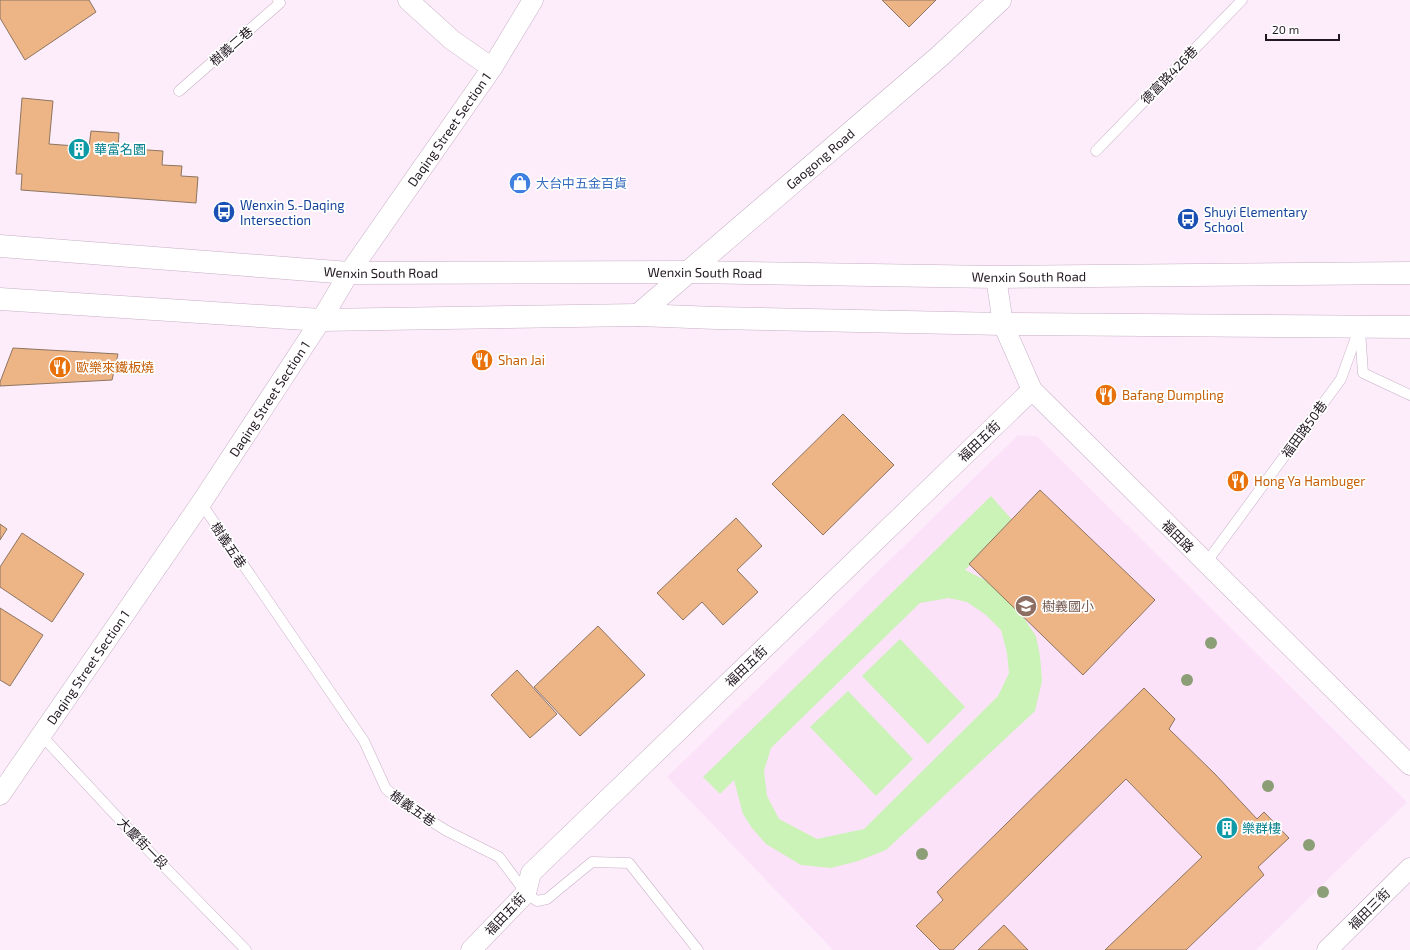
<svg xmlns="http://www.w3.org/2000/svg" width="1410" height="950" viewBox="0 0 1410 950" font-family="'Exo 2','Noto Sans TC',sans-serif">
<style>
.built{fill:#fbe2f9}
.green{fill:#cbf2b7;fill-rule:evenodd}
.building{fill:#edb485;stroke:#8d7562}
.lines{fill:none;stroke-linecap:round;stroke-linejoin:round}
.service-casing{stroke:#c7afc5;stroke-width:11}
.minor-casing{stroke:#c7afc5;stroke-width:21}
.tertiary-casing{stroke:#c7afc5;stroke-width:23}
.secondary-casing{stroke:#c7afc5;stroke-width:23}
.service{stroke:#fff;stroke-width:10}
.minor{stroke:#fff;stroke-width:20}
.tertiary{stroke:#fff;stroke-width:22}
.secondary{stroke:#fff;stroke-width:22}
.tree{fill:#8c9e75}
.labels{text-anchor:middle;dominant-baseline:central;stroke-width:3.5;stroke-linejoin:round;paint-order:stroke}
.street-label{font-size:13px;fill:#211820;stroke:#fff}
.culture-label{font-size:13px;fill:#0d838f;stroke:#fff;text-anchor:start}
.shop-label{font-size:13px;fill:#366cbe;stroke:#fff;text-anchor:start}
.transit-label{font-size:13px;fill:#164399;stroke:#fff;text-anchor:start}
.food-label{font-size:13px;fill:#c56008;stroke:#fff;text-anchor:start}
.education-label{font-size:13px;fill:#785e54;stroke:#fff;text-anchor:start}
</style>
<rect width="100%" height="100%" fill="#fdedfb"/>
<polygon class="built" points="1018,435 1037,436 1407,802 1256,950 833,950 667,777"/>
<g class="green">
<path d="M991 496 1014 522 965 570 987 581 1019 611 1036 636 1040 656 1042 681 1035 711 886 850 858 861 831 868 801 865 766 844 752 828 743 814 734 780 720 794 703 777ZM949 598 967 602 986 615 1001 630 1007 653 1009 673 998 696 864 829 817 839 779 819 767 796 764 771 771 748 920 603Z"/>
<polygon points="900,639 965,707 928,744 862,676"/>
<polygon points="848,691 913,759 876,796 810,727"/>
</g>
<g class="building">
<polygon points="0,0 89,0 96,12 25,60 0,18"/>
<polygon points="882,0 936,0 909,27"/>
<polygon points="22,98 53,101 49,144 89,147 91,131 119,133 118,148 163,151 162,165 182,166 181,176 198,177 196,203 21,190 22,174 16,174"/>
<polygon points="13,348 118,354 112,380 0,386 0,382"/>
<polygon points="843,414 894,465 823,535 772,484"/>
<polygon points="1040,490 1155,600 1083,675 969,564"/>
<polygon points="736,518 762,546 737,570 758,592 723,625 702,602 683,620 657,593"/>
<polygon points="0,524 7,529 0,540"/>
<polygon points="22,533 84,574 52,622 0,587 0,567"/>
<polygon points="0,608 43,635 10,686 0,680"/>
<polygon points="598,626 645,675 580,736 534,687"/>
<polygon points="517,670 557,714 530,738 491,695"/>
<polygon points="1144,688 1175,719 1169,729 1215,774 1257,819 1264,812 1289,838 1258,867 1264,875 1186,950 1105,950 1202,857 1126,779 953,950 940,950 916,926 943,900 937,892"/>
<polygon points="1004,925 1028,950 978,950"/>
</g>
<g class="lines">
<g class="service-casing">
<g id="service">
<polyline points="179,91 280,3 278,0"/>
<polyline points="1096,151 1242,0"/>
<polyline points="1360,330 1363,373 1410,395"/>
<polyline points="201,503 364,741 386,789 410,808 447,831 499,857 526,893 537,901 547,899 592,862 629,863 698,950"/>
<polyline points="1206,563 1341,379 1360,326"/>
<polyline points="41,735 147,849 246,950"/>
</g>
</g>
<g class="minor-casing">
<g id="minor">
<polyline points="408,0 452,40 492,68"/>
<polyline points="996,277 1003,324 1032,390 1410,765"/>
<path id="s1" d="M0 795 201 503 321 320 349 273 492 68 533 0"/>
<polyline points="471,950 526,893 531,873 1032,390"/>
<polyline points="1327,950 1410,868"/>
</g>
</g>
<g class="tertiary-casing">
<g id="tertiary">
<path id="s2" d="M638 315 940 56 1000 0"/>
</g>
</g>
<g class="secondary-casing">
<g id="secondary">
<path id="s3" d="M0 246 349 273 689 272 996 277 1410 273"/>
<polyline points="0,299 321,320 638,315 716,318 1003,324 1410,327"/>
</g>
</g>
<use href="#service" class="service"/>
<use href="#minor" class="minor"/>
<use href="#tertiary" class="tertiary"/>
<use href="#secondary" class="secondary"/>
</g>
<g class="tree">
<circle cx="1211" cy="643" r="6"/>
<circle cx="1187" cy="680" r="6"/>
<circle cx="1268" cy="786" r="6"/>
<circle cx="1309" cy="845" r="6"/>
<circle cx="922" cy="854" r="6"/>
<circle cx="1323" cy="892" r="6"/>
</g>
<defs>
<g id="building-disc" transform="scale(1.15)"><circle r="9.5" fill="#0f9aa8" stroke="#fff"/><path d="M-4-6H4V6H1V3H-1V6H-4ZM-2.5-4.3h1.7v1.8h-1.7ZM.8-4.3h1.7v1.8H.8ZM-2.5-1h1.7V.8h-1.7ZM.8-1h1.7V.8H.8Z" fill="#fff"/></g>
<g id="shop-disc" transform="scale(1.15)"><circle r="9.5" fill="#3f7fe0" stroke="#fff"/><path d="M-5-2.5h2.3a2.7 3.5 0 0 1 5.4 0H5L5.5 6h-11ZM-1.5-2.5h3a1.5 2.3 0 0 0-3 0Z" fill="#fff"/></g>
<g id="bus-disc" transform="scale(1.15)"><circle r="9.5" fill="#1a4fb4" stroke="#fff"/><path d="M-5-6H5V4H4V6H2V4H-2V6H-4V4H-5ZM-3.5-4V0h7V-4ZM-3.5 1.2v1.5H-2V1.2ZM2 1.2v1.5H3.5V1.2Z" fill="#fff"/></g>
<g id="restaurant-disc" transform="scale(1.15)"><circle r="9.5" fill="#e8710a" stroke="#fff"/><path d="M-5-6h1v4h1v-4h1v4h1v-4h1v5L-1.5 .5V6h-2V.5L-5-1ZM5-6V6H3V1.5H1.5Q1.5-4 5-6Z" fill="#fff"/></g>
<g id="school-disc" transform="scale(1.15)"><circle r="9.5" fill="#8d6e63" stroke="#fff"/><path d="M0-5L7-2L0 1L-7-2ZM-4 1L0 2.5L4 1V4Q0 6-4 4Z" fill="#fff"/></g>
</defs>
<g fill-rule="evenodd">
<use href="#building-disc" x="79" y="149"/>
<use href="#shop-disc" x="520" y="183"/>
<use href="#bus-disc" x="224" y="212"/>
<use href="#bus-disc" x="1188" y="219"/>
<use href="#restaurant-disc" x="482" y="360"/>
<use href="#restaurant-disc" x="60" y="367"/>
<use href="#restaurant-disc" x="1106" y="395"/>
<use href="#restaurant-disc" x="1238" y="481"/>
<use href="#school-disc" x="1026" y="606"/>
<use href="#building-disc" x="1227" y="828"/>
</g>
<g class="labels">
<g class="street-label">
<text transform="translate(231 46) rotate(-41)">樹義二巷</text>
<text transform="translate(1169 75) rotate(-46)">德富路426巷</text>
<text stroke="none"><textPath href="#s1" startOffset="803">Daqing Street Section 1</textPath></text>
<text stroke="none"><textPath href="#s2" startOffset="240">Gaogong Road</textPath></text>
<text stroke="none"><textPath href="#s3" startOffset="382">Wenxin South Road</textPath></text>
<text stroke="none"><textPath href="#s3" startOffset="706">Wenxin South Road</textPath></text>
<text stroke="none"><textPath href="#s3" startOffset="1030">Wenxin South Road</textPath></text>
<text stroke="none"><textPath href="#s1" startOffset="479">Daqing Street Section 1</textPath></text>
<text transform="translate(1304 429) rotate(-54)">福田路50巷</text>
<text transform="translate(979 441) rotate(-44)">福田五街</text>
<text transform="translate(1178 536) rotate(45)">福田路</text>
<text transform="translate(229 545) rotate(56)">樹義五巷</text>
<text transform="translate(746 666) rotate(-44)">福田五街</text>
<text stroke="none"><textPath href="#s1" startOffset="155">Daqing Street Section 1</textPath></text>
<text transform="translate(413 808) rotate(35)">樹義五巷</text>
<text transform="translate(143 843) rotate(46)">大慶街一段</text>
<text transform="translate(1369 909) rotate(-45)">福田三街</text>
<text transform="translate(505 914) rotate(-47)">福田五街</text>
</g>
<g class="culture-label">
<text x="94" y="149">華富名園</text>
<text x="1242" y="828">樂群樓</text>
</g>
<g class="shop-label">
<text x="536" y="183">大台中五金百貨</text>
</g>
<g class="transit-label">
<text x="240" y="205">Wenxin S.-Daqing<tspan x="240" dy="15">Intersection</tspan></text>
<text x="1204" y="212">Shuyi Elementary<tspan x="1204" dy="15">School</tspan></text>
</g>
<g class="food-label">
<text x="498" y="360">Shan Jai</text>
<text x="76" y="367">歐樂來鐵板燒</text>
<text x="1122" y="395">Bafang Dumpling</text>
<text x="1254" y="481">Hong Ya Hambuger</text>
</g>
<g class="education-label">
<text x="1042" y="606">樹義國小</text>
</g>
</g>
<path d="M1266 34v6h73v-6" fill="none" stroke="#211820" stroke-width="2"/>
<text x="1272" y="34" font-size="12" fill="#211820" stroke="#ffffff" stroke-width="3" paint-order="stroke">20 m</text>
</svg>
